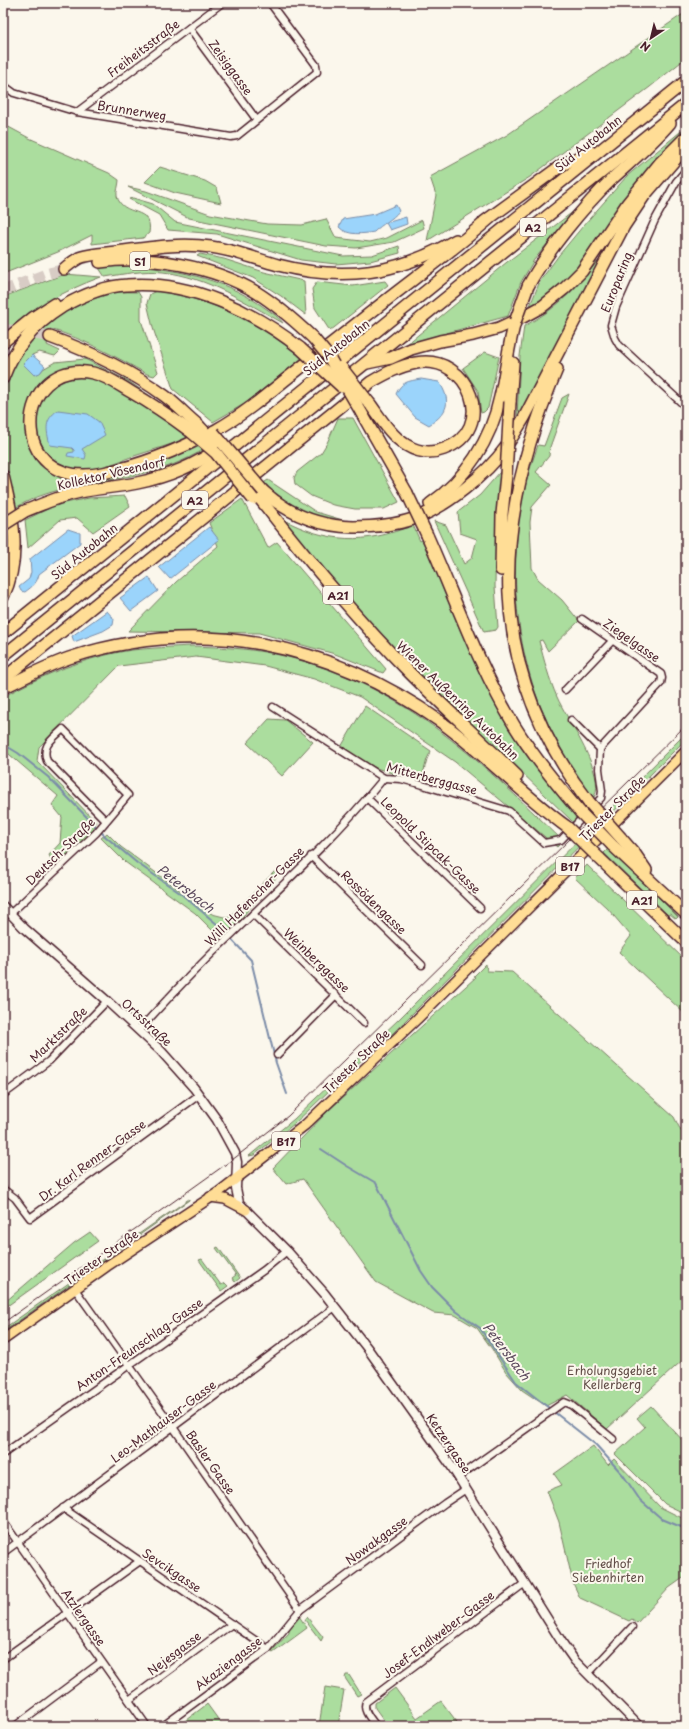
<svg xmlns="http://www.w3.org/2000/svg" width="689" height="1729" viewBox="0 0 689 1729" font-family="'Playpen Sans',sans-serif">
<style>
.green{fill:#abdd9e;stroke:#7a7e64}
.water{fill:#9bd4fb;stroke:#7b8ca8}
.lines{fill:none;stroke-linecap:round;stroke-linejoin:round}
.stream{stroke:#7b8ca8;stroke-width:2}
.highway-tunnel{stroke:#d8ccc5;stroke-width:11;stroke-dasharray:11 5.5;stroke-linecap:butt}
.street-casing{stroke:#4a1f2b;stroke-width:9}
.secondary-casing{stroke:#4a1f2b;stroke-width:11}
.primary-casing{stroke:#4a1f2b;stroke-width:12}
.highway-casing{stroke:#4a1f2b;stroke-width:14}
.street{stroke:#fbf7ec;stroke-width:6}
.secondary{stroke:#fbf7ec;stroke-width:8}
.primary{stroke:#ffdd96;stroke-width:9}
.highway{stroke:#ffdd96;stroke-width:11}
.tram{stroke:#4a1f2b;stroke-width:1}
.highway-bridge-casing{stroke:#4a1f2b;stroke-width:14;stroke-linecap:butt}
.highway-bridge{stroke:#ffdd96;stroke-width:11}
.labels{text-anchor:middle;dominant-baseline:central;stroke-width:4;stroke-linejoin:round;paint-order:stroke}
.shield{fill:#fbf7ec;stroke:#7f6065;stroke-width:1}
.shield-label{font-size:11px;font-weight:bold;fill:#4a1f2b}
.street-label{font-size:12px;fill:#4a1f2b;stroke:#fbf7ec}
.park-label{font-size:12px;fill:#624e48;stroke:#fbf7ec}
.water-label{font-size:13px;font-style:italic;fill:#5e4c5f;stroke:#fbf7ec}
</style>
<rect width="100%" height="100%" fill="#fbf7ec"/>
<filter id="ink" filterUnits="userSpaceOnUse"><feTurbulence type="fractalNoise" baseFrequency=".025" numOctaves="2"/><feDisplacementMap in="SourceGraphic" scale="8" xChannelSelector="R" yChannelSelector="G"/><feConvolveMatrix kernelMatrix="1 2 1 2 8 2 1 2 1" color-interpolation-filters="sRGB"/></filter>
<g filter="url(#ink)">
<g class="green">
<polygon points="686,12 686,58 650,87 530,177 427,241 436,195 430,177 507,135"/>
<path d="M3 124 29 138 109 173 119 180C119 185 116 192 117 196 122 218 154 205 149 233L143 238 92 244V235L58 252 3 274Z"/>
<path d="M686 127V130C666 151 644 172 626 196 614 214 604 233 592 251 574 275 554 293 529 308L540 281 559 255 583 226 627 176Z"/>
<polygon points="160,167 205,181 217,188 221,203 175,193 145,182"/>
<polygon points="128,187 146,191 210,214 267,224 302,225 326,219 336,238 370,242 387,238 422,220 424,228 394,242 356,248 326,246 189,218"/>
<polygon points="133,198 153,204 175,222 343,256 372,255 399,246 400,253 370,261 336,264 301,260 217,234 168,230 159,215 129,199"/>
<polygon points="574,211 534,260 521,282 508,316 407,344 507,262"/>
<polygon points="200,254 224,259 264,272 304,281 306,315 281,296 253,278 197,256"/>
<path d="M597 262H600L518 428 517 418 520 356 524 326C557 309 574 290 597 262Z"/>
<path d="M124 265C175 269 219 277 261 305 269 311 277 315 283 323 245 302 207 277 163 272 143 270 124 274 105 277L99 268Z"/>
<path d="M65 274 101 277C63 291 34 308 3 333V297Z"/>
<polygon points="385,281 388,285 330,331 315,308 312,289 317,282 353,286"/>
<path d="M156 291C215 300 256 321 302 358L246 403 213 422 173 389 153 328 147 303 150 294Z"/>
<path d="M138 292 141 297V320L158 372 154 376 147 374C116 357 85 339 50 329L47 345 60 351 55 356 39 352 32 355 40 373 43 369 55 362 85 359 128 381 159 402 158 403 104 372 56 375 27 418V436L33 453 43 465 56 475 68 479 85 480 107 477 197 445 203 450C184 461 165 469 144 473 100 484 55 484 15 508 11 490 6 471 3 452 2 441 3 429 3 418 3 411 2 404 3 397 12 342 61 305 113 293 121 291 130 292 138 292Z"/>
<polygon points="485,352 499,357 488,408 484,412 481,413 478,391 463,368"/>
<path d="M83 377C120 384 160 415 189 438 169 445 150 451 131 457 114 463 95 472 77 469 34 464 20 403 59 383 67 379 75 378 83 377Z"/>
<path d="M569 394 550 447 549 456 536 472 551 485 532 507 530 522 532 568 538 579 562 600 579 621 548 651 542 640 539 641C544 660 549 679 557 697 567 720 607 775 594 797 578 785 569 764 560 747 515 667 505 571 526 483 529 470 534 457 538 445L544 446 562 398Z"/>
<polygon points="338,418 353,418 399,502 384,509 355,509 333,505 311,496 295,484 294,478 297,472 321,453 327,443"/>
<polygon points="500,472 496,523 495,586 498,627 496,630 484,632 434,521 446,525 464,564 472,558 477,539 460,533 458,512 480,495"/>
<path d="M268 480 316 512 346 521C310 520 289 506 262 484Z"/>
<polygon points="125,496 130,506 93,532 77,518 60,520 28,548 25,520 56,505 89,498"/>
<polygon points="242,499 268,548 277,542 386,669 383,673 335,654 259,633 128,631 176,582 218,546 209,523"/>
<path d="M282 519C328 543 365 545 413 525L420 541 422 540 424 544C453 610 477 679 516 740 533 767 556 791 577 815L575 817 577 820 573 822 404 659 347 598Z"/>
<path d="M191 646C219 647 247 648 275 654 399 681 475 756 563 841L557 847 455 762 360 697 314 679 265 666 196 657 119 666 39 747 37 761 96 822 93 831 55 867 49 855 60 843 62 817 52 805 58 796 3 749V697C41 675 89 656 132 650 152 648 171 647 191 646Z"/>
<polygon points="365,706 431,751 427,759 421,782 376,768 341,747"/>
<polygon points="269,719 285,720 313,742 282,776 247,743"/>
<polygon points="686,733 686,739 391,1035 366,1056 294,1124 254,1155 249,1156 294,1119 399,1019"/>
<polygon points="107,833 121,847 212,914 228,918 275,871 276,878 222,940 195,913 125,862 101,838"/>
<polygon points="609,848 678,917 676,919 670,914 668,915 604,853"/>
<polygon points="587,865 686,961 686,1015 619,952 631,936 608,909 575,878"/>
<polygon points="486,964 487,971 512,972 674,1117 681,1131 686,1135 686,1357 607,1429 567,1395 546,1406 522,1390 506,1372 492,1349 477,1328 455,1315 433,1313 376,1282 303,1179 286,1184 273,1168 328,1111 476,977 474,976"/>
<polygon points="189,1199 189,1200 179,1207 3,1332 3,1329"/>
<polygon points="90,1232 98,1241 3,1309 3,1300 5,1302 74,1243"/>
<polygon points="218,1247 240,1278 235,1282 232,1278 236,1275 216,1248"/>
<polygon points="202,1259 221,1285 225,1283 228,1286 221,1291 199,1260"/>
<polygon points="651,1406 686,1444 686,1514 665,1504 615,1454 645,1427 637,1418"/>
<polygon points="593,1446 608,1465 614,1459 660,1507 686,1520 686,1576 669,1588 637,1623 632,1619 629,1621 580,1598 573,1583 559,1522 547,1491 562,1485 554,1474"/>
<polygon points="299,1616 307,1628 273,1653 271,1652 289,1633 289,1628"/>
<polygon points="307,1617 323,1637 321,1641 305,1620"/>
<polygon points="346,1675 349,1675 361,1694 357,1696 345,1678"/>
<polygon points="325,1687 344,1690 338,1726 319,1726"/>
<polygon points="395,1688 417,1718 441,1701 457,1722 451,1726 388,1726 375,1708 375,1703"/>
<polygon points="207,1704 223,1726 178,1726 206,1705"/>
</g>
<g class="water">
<path d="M396 205 399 211C392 220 382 224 374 232 363 234 347 236 339 227L343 219 375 214Z"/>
<polygon points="406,217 407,224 390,230 386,223"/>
<polygon points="32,355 45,366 40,373 34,375 23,364"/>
<path d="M421 379 439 382C452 401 448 413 429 425L415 417 396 394C401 382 408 381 421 379Z"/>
<path d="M58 410 88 414 99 422 105 435 82 449 86 455 85 459 67 456 68 453 74 452V450L72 448 50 445C46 429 44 420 58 410Z"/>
<polygon points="209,527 219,540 170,579 159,567"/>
<path d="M68 529 80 533V543L39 574C37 583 33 586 25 592L21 591 19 587 29 579 31 572 30 559Z"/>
<polygon points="149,577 158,591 131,611 120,598"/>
<polygon points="107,611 114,619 113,625 103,631 74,642 72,636"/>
</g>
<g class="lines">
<g class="stream">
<polyline points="3,744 18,753 48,777 106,837 137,863 180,893 218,925 251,960 276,1063 287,1094"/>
<polyline points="321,1149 347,1166 376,1183 421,1271 432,1287 456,1311 480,1328 516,1382 596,1445 623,1475 640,1500 662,1519 686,1529"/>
</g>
<g class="highway-tunnel">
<polyline points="3,291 46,274 64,269"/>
<polyline points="3,330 14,330 50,337"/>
</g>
<g class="street-casing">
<g id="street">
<polyline points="189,28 256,119"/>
<polyline points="3,85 14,93 77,112 231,137 237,136 317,72 316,65 270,3"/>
<polyline points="77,112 222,3"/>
<polyline points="686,170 676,182 655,220 616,307 611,325 615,338 619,345 686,407"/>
<polyline points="582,619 661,674 662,678 661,683 600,749"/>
<polyline points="565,690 612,641"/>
<polyline points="273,707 384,778 401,779 416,783 509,811 544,843 561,840 601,798 602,791 599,769 600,749 571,720"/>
<polyline points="367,798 480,908"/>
<polyline points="311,856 422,965"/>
<path d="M10 914 96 833 128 795 63 729C53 739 41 745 47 761L106 821"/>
<polyline points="253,914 364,1023"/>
<path d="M139 1030C169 997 199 965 232 934 284 884 338 834 384 778"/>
<polyline points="277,1055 336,995"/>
<polyline points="3,1095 49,1061 107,1001"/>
<polyline points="3,1189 15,1198 30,1218 199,1095"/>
<polyline points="75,1289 173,1427 300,1610"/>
<polyline points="3,1454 264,1270 287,1251"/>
<polyline points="458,1477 564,1402 571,1405 613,1439"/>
<polyline points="63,1508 268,1649"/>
<polyline points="3,1521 147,1726"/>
<polyline points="3,1553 335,1307"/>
<polyline points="3,1659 140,1561"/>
<polyline points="588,1674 632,1627"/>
<polyline points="129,1700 232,1624"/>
<polyline points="15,1726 101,1662"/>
<polyline points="163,1726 268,1649 300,1610 445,1503 466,1489"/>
<path d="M376 1726C371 1719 362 1710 366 1702L525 1583"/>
</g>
</g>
<g class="secondary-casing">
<polyline id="secondary" points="3,906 25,929 107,1001 161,1051 194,1088 217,1120 235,1153 237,1162 236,1188 239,1203 287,1251 324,1293 368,1349 452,1467 563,1644 575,1661 639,1726"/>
</g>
<g class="primary-casing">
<g id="primary">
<polyline points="210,1197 225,1199 246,1210"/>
<polyline points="3,1340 107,1266 219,1192 305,1125 417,1019 686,751"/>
</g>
</g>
<g class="highway-casing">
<g id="highway">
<polyline points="484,222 562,165 591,152"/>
<path d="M100 262C149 255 213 266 256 292 277 305 295 321 313 338"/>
<path d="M64 269C68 265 74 261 79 258 88 254 112 253 124 251 153 247 182 243 211 247 234 250 256 259 278 265 344 282 398 274 456 240"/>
<path d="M528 286C548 250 583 207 613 178 633 160 653 143 670 123"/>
<path d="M50 337C91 352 131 371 165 396 177 405 187 416 198 425"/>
<polyline points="3,342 34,317 54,304"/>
<polyline points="367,363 391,358 411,349 440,341 473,335 499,328 523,317 543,306 564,289 582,271 627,204 660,163 686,137"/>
<path d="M557 369C492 522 483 666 589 802"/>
<path d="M3 378C14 348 35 324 62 307 81 296 105 286 127 285 189 280 253 311 300 348"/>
<polyline points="510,402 513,363"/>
<polyline points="361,412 407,493"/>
<path d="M190 431C171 417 152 404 131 392 119 385 107 376 93 373 13 356 4 493 103 473 142 465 181 449 216 430 241 416 263 398 285 380 312 359 338 338 365 317 406 284 450 253 490 218"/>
<path d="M3 476C13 517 22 557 3 597"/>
<path d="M263 491C289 515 318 526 353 527 373 527 395 525 413 519 445 508 487 474 506 447 512 437 518 428 524 418L624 226 644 196 686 147"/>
<path d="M257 495C305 557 355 617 410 673 445 708 482 741 517 776"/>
<path d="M430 504C466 479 491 440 500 397 506 372 508 346 515 322"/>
<path d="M25 511C43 504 60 496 80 492 98 488 118 487 137 483 167 477 196 465 221 447"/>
<path d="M427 535C455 598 478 665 514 725 533 756 556 784 580 812"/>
<polyline points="3,557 4,586"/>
<polyline points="501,570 502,514 506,475"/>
<polyline points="3,633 686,81"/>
<polyline points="3,656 686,104"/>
<path d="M3 679 371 382C385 374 399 366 416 363 470 353 498 430 444 449 431 454 419 453 406 445 391 436 381 419 370 404"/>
<path d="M3 688C25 677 46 666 69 658 200 615 330 643 441 722 485 754 523 795 567 827"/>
<polyline points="621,838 635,854 646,870"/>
<polyline points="612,845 686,914"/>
<polyline points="599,858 686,942"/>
</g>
</g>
<use href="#street" class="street"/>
<use href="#secondary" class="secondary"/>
<use href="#primary" class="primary"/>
<use href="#highway" class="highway"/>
<polyline class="tram" points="3,1323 236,1157 288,1116 686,725"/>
<g class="highway-bridge-casing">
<g id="highway-bridge">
<polyline points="515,322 528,286"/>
<polyline points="313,338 329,357 361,412"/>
<polyline points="300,348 342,387"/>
<polyline points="341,367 370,404"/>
<polyline points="198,425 215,443"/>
<polyline points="190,431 216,453 253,499"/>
<polyline points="213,432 263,491"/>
<polyline points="506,475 510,402"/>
<polyline points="407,493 427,535"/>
<polyline points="3,525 25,511"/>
<polyline points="589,802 621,838"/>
<polyline points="580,812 612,845"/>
<polyline points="567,827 599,858"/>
</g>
</g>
<use href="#highway-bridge" class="highway-bridge"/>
</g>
</g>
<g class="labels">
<g class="shield">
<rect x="520" y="218" width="26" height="18" rx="3"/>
<rect x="130" y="252" width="20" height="18" rx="3"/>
<rect x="182" y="491" width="26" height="18" rx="3"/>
<rect x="323" y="586" width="30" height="18" rx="3"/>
<rect x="556" y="857" width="28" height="18" rx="3"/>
<rect x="627" y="891" width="30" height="18" rx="3"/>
<rect x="272" y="1132" width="28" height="18" rx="3"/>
</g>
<g class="shield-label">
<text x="533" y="227">A2</text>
<text x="140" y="261">S1</text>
<text x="195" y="500">A2</text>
<text x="338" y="595">A21</text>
<text x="570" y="866">B17</text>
<text x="642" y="900">A21</text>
<text x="286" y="1141">B17</text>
</g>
<g class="street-label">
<text transform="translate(143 48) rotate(-37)">Freiheitsstraße</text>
<text transform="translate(231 67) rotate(54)">Zeisiggasse</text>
<text transform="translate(132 110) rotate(9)">Brunnerweg</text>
<text transform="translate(588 143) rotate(-39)">Süd Autobahn</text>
<text transform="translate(616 282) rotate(-68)">Europaring</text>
<text transform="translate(336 347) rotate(-39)">Süd Autobahn</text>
<text transform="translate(111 473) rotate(-13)">Kollektor Vösendorf</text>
<text transform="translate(84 551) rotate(-39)">Süd Autobahn</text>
<text transform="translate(632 640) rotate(35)">Ziegelgasse</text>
<text transform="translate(458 700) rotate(44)">Wiener Außenring Autobahn</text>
<text transform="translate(432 778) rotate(15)">Mitterberggasse</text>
<text transform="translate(612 808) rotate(-45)">Triester Straße</text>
<text transform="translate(431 845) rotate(44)">Leopold Stipcak-Gasse</text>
<text transform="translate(60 851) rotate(-44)">Deutsch-Straße</text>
<text transform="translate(254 896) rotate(-45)">Willi Hafenscher-Gasse</text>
<text transform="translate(374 902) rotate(44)">Rossödengasse</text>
<text transform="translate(317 960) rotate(44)">Weinberggasse</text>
<text transform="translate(147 1022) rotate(43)">Ortsstraße</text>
<text transform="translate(58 1034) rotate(-44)">Marktstraße</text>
<text transform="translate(356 1061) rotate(-44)">Triester Straße</text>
<text transform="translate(92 1160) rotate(-36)">Dr. Karl Renner-Gasse</text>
<text transform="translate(101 1257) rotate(-35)">Triester Straße</text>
<text transform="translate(139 1344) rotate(-35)">Anton-Freunschlag-Gasse</text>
<text transform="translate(163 1421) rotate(-37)">Leo-Mathauser-Gasse</text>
<text transform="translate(449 1443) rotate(56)">Ketzergasse</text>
<text transform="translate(211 1462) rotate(55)">Basler Gasse</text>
<text transform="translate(376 1540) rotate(-36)">Nowakgasse</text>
<text transform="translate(172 1570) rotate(34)">Sevcikgasse</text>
<text transform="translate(84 1617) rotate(55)">Atzlergasse</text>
<text transform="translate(438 1634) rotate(-37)">Josef-Endlweber-Gasse</text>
<text transform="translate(174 1653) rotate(-37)">Nejesgasse</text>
<text transform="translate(228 1663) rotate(-37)">Akaziengasse</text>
</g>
<g class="park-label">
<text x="612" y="1370">Erholungsgebiet<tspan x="612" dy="14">Kellerberg</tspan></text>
<text x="608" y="1563">Friedhof<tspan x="608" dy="14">Siebenhirten</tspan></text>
</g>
<g class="water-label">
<text transform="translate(186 888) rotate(38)">Petersbach</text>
<text transform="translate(507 1351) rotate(53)">Petersbach</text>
</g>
</g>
<rect width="689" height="1729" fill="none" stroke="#fbf7ec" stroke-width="16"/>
<rect x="8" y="8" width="673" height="1713" fill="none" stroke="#4a1f2b" stroke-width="1.5" filter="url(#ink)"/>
<g transform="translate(651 38) rotate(215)" stroke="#fbf7ec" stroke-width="3" paint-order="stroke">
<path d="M0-3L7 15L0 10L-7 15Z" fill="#4a1f2b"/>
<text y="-6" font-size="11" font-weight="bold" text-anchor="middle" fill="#4a1f2b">N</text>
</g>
</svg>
